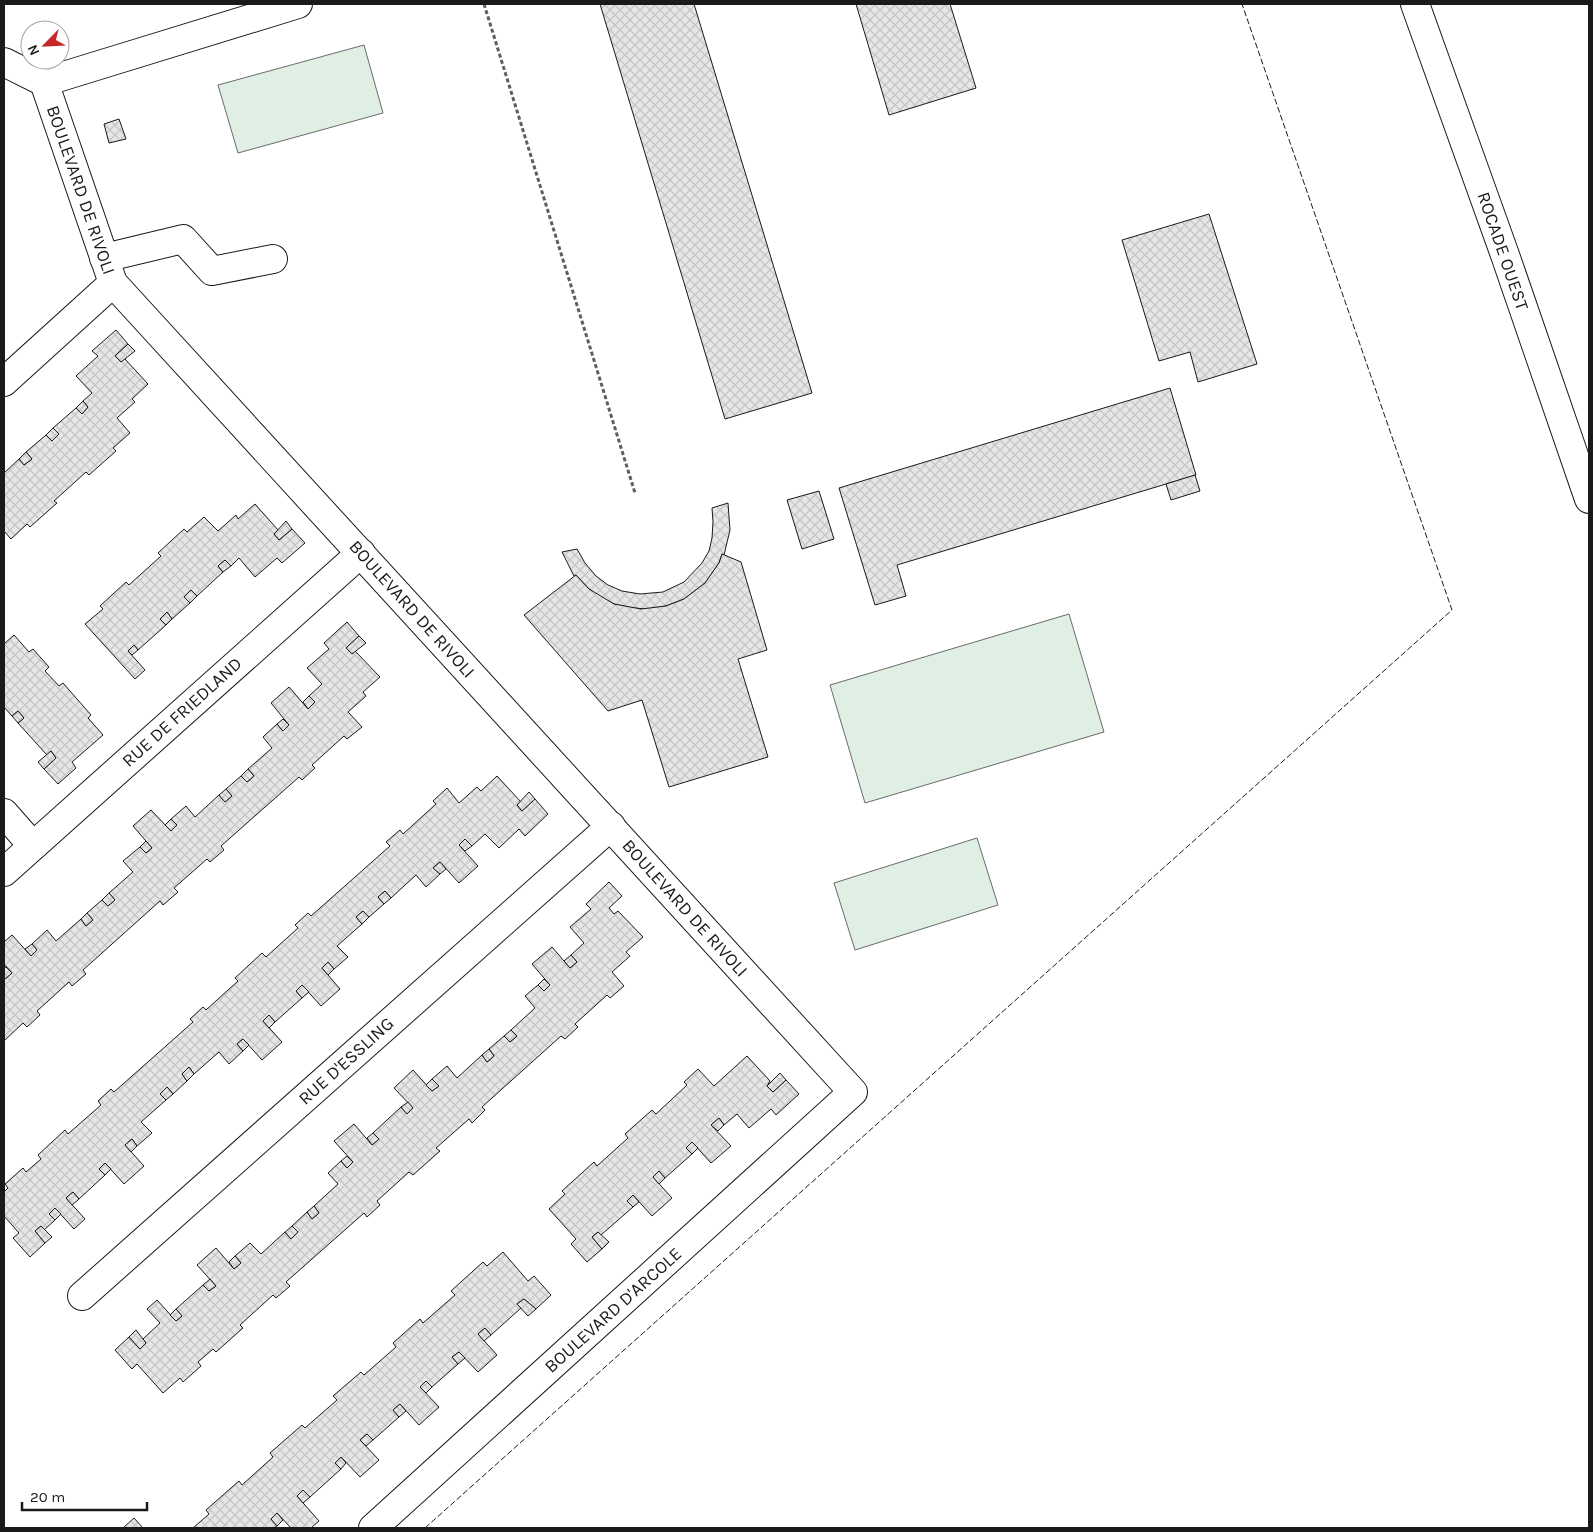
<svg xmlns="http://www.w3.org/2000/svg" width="1593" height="1532" viewBox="0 0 1593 1532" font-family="Karla,sans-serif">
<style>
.park{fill:#e0efe3;stroke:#6a6a6a}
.building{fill:url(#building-cross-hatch);stroke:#1a1a1a}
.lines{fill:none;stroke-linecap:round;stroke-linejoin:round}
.minor-casing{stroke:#1a1a1a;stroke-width:30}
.major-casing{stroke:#1a1a1a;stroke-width:30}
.path{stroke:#5f5f5f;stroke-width:3;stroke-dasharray:4 2.5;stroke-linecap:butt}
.minor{stroke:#fff;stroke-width:28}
.major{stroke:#fff;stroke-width:28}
.fence{stroke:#1a1a1a;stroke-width:1;stroke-dasharray:6 2.5;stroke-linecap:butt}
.labels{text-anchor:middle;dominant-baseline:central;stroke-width:4;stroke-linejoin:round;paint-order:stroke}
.street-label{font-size:18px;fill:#1a1a1a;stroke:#fff}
</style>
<defs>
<pattern id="building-cross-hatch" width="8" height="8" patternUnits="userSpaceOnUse" patternTransform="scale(1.25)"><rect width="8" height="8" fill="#e6e6e6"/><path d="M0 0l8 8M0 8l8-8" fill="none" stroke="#c5c5c5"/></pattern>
</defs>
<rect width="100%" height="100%" fill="#fff"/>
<g class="park">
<polygon points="364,45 383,113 238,153 218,85"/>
<polygon points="1069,614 1104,732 865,803 830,685"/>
<polygon points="977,838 998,905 855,950 834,883"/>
</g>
<g class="building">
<polygon points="600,4 694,4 812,393 725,419"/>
<polygon points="856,4 950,4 976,88 889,115"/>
<polygon points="119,119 126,139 109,143 104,124"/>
<polygon points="1209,214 1257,364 1198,382 1190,352 1159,361 1122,240"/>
<polygon points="116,330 128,344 115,356 121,362 124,358 148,384 132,399 135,402 117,418 130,433 113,448 116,451 89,475 86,472 54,501 57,503 30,527 27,524 11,539 4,531 4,473 19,459 24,465 32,459 26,452 46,435 52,441 59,434 53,428 76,408 82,414 88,407 83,401 92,393 76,376 98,356 92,351"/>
<polygon points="128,344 135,351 121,362 115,356"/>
<polygon points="1170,388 1196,475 897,565 906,596 875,605 839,488"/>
<polygon points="83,401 88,407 82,414 76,408"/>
<polygon points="53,428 59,434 52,441 46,435"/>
<polygon points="26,452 32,459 24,465 19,459"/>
<polygon points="1195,475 1200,491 1171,500 1166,484"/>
<polygon points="819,491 834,539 802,549 787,500"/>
<polygon points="728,503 730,530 724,555 722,554 719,563 705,583 684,599 666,606 648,609 633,608 614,604 602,598 589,589 576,575 574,576 562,552 577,549 585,563 596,576 608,585 622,591 640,594 663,592 684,582 702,563 709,551 712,538 713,522 712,508"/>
<polygon points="255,504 278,530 274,534 279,540 292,529 305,543 282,563 277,558 255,577 239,558 231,566 225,560 218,566 223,572 197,596 191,590 184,597 190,603 172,619 167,612 160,619 166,625 138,650 134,645 128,651 145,670 135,679 85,624 103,609 100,606 126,582 129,585 161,556 158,553 184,529 187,532 204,517 218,531 236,515 238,519"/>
<polygon points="286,521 292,529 279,540 274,534"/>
<polygon points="722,554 741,562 767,650 738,659 768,757 669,787 642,700 608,711 524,615 576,575 589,589 614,604 641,609 666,606 684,599 705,583 719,563"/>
<polygon points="225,560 231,566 223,572 218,566"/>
<polygon points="191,590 197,596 190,603 184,597"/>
<polygon points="167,612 172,619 166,625 160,619"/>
<polygon points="347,622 359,636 346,648 352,654 355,651 356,652 380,677 363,692 366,696 348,712 362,727 347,739 344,736 312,765 315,768 302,780 299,777 221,846 224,850 210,862 207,859 174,888 178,892 163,905 160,901 83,970 86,974 72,986 69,982 37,1011 40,1015 27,1027 23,1023 4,1041 4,977 5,979 12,973 4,964 4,942 12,935 31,956 37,950 32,944 47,930 56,941 81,919 86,926 93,920 87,913 102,900 108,906 115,900 109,893 133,872 123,861 140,847 146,853 152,848 133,826 151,810 171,831 177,825 171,819 186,806 195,817 219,795 225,802 232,796 226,789 241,776 247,782 254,776 248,769 272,748 263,737 277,724 283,731 289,725 271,703 289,687 308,709 315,702 309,696 322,684 307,668 329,649 324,643"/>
<polygon points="14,635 29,652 33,649 49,667 45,671 59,686 63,683 91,715 88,718 103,735 72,762 76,768 58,784 44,769 56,758 51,751 47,755 46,754 18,723 24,718 18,711 12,716 4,707 4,644"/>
<polygon points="359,636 366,643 352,654 346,648"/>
<polygon points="134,645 138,650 132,655 128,651"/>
<polygon points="309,696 315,702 308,709 303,702"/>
<polygon points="18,711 24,718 18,723 12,716"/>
<polygon points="283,719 289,725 283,731 277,724"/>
<polygon points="51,751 56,758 44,769 38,762"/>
<polygon points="248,769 254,776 247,782 241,776"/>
<polygon points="497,776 521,802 517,805 522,811 535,799 548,814 525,836 519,829 499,848 485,834 472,846 465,839 459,845 478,866 459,883 440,862 433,868 440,874 426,887 416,875 391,898 385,891 378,897 384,904 369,917 363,911 356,917 362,924 337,946 348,957 334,969 328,962 322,968 340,989 321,1006 302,985 296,991 302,998 275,1022 269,1015 263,1021 282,1042 262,1060 243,1039 237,1044 243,1051 229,1064 219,1052 194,1074 189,1067 182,1074 187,1081 173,1094 167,1087 160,1094 166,1100 141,1122 152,1133 137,1146 132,1139 125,1145 144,1166 124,1184 105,1163 99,1169 105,1175 79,1199 73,1192 66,1198 85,1219 74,1229 55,1208 49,1214 55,1220 44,1230 41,1226 35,1231 45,1243 30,1257 13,1238 19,1233 4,1216 4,1192 8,1188 5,1184 23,1168 26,1172 41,1159 38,1155 65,1130 68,1134 101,1105 98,1101 111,1089 114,1092 193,1022 190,1019 203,1007 206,1010 238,981 235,978 262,953 266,957 298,928 295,925 308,913 311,916 390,846 386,842 400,830 403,834 436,804 433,801 447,788 459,803 477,787 481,791"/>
<polygon points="226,789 232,796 225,802 219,795"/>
<polygon points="529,792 535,799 522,811 517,805"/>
<polygon points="171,819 177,825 171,831 165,825"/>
<polygon points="465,839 472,846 465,851 459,845"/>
<polygon points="146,841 152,848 146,853 140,847"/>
<polygon points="440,862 446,869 440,874 433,868"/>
<polygon points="609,882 622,896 609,908 614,914 618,911 643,937 626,952 630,956 612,972 624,986 610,998 607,995 575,1024 578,1027 565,1039 561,1036 482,1107 485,1110 472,1123 469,1119 436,1148 440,1151 413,1175 409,1172 377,1201 380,1205 367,1217 364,1213 286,1282 290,1286 276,1298 273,1295 240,1325 243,1328 216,1352 213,1349 198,1362 201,1366 183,1382 180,1378 163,1393 137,1364 132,1369 115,1350 129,1337 140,1349 146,1343 143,1339 160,1323 147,1309 157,1300 176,1321 182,1316 176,1309 203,1285 209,1291 216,1286 197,1265 216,1248 234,1269 241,1263 235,1256 250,1243 261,1254 285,1232 291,1239 298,1232 292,1226 307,1212 312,1219 319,1213 314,1206 338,1184 328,1173 341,1161 347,1168 353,1162 334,1141 354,1124 372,1145 379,1139 373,1133 401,1107 407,1114 413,1108 394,1088 413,1070 432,1091 439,1086 432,1079 447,1066 457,1078 482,1055 487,1062 494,1056 489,1049 504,1036 510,1042 517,1036 511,1030 535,1008 525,996 538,985 544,991 550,985 532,964 552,947 570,968 577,962 571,955 584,943 570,927 591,909 586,904"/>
<polygon points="385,891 391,898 384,904 378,897"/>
<polygon points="109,893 115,900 108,906 102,900"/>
<polygon points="363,911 369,917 362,924 356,917"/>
<polygon points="87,913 93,920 86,926 81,919"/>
<polygon points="32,944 37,950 31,956 25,949"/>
<polygon points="571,955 577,962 570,968 564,961"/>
<polygon points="328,962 334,969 328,975 322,968"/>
<polygon points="6,967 12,973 5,979 4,977 4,968"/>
<polygon points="544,979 550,985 544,991 538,985"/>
<polygon points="302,985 309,992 302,998 296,991"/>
<polygon points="269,1015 275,1022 269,1028 263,1021"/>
<polygon points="511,1030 517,1036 510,1042 504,1036"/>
<polygon points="243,1039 249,1045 243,1051 237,1044"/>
<polygon points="489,1049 494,1056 487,1062 482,1055"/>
<polygon points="747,1056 770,1081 767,1086 773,1092 786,1080 799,1094 776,1115 771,1109 749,1128 737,1114 724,1125 719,1118 711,1125 731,1146 711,1163 692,1142 686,1148 692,1154 665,1178 659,1171 653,1177 672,1198 652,1216 633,1195 627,1201 633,1207 601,1235 598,1232 592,1237 602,1249 587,1262 571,1244 576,1239 549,1209 565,1194 562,1191 594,1162 597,1166 628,1138 625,1134 652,1110 656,1114 687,1085 684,1082 698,1069 714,1086"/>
<polygon points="189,1067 194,1074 187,1081 182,1074"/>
<polygon points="780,1073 786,1080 773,1092 767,1086"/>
<polygon points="432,1079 439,1086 432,1091 426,1085"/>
<polygon points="167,1087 173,1094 166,1100 160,1094"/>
<polygon points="408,1102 413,1108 407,1114 401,1107"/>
<polygon points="719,1118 724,1125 718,1131 711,1125"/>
<polygon points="373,1133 379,1139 372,1145 367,1138"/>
<polygon points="132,1139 137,1146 131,1152 125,1145"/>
<polygon points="692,1142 698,1148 692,1154 686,1148"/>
<polygon points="347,1156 353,1162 347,1168 341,1161"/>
<polygon points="105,1163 111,1169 105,1175 99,1169"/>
<polygon points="659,1171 665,1178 659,1184 653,1177"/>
<polygon points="73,1192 79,1199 72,1205 66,1198"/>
<polygon points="633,1195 639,1202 633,1207 627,1201"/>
<polygon points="314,1206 319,1213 312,1219 307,1212"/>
<polygon points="55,1208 61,1214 55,1220 49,1214"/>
<polygon points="41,1226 52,1237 45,1243 35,1231"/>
<polygon points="292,1226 298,1232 291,1239 285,1232"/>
<polygon points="598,1232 609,1242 602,1249 592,1237"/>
<polygon points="503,1252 528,1281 534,1276 551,1295 536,1309 524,1299 517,1304 521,1308 491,1335 485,1328 478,1334 497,1355 478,1372 459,1352 452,1357 458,1364 432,1387 426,1381 420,1387 439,1407 419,1425 400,1404 393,1410 399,1417 373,1440 367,1434 360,1440 379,1460 360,1477 341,1457 335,1463 341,1469 310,1497 303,1490 297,1496 319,1521 311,1528 291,1528 277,1513 271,1519 277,1526 274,1528 193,1528 209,1514 206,1510 239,1481 242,1485 273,1457 270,1453 302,1425 305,1428 337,1400 333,1396 361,1372 364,1375 396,1347 393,1343 420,1319 423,1323 455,1295 451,1291 483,1262 487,1266"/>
<polygon points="235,1256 241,1263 234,1269 229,1262"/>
<polygon points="210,1279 216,1286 209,1291 203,1285"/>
<polygon points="524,1299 536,1309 528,1316 517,1304"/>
<polygon points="176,1309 182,1316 176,1321 170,1315"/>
<polygon points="485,1328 491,1335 484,1341 478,1334"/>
<polygon points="136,1330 146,1343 140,1349 129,1337"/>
<polygon points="459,1352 465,1358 458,1364 452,1357"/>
<polygon points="426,1381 432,1387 426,1393 420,1387"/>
<polygon points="400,1404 406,1411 399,1417 393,1410"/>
<polygon points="367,1434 373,1440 366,1446 360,1440"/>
<polygon points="341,1457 346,1463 341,1469 335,1463"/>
<polygon points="303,1490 310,1497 303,1503 297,1496"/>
<polygon points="277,1513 283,1520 277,1526 271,1519"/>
<polygon points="134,1518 143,1528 123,1528"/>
</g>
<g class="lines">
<g class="minor-casing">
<g id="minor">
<polyline points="4,62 44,82"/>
<polyline points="44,82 113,283 853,1092 373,1528"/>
<polyline points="44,82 298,4"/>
<polyline points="104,258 183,239 212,271 273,259"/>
<polyline points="4,382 113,283"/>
<polyline points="4,813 33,846"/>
<polyline points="4,872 361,553"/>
<polyline points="82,1296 611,826"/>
</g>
</g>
<g class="major-casing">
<polyline id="major" points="1415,4 1505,255 1589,499"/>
</g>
<polyline class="path" points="484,4 635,493"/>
<use href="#minor" class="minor"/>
<use href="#major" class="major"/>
<polyline class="fence" points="425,1528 1452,610 1242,4"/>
</g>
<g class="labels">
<g class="street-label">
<text transform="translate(81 190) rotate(71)">BOULEVARD DE RIVOLI</text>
<text transform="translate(1503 251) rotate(71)">ROCADE OUEST</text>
<text transform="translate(412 609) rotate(48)">BOULEVARD DE RIVOLI</text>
<text transform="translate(182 712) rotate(-42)">RUE DE FRIEDLAND</text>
<text transform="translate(685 908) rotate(48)">BOULEVARD DE RIVOLI</text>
<text transform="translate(346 1061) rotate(-42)">RUE D'ESSLING</text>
<text transform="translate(613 1310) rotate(-42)">BOULEVARD D'ARCOLE</text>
</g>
</g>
<rect width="1593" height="1532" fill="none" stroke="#1a1a1a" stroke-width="10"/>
<g transform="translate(45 45) rotate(246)"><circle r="24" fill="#ffffff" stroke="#a3a3a3"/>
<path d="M0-4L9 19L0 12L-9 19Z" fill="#c62828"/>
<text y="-8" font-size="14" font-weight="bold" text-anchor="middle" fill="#1a1a1a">N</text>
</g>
<path d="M22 1502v8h125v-8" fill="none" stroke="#1a1a1a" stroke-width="2.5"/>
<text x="30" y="1502" font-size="15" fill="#1a1a1a" stroke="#ffffff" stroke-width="4" paint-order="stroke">20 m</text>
</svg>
